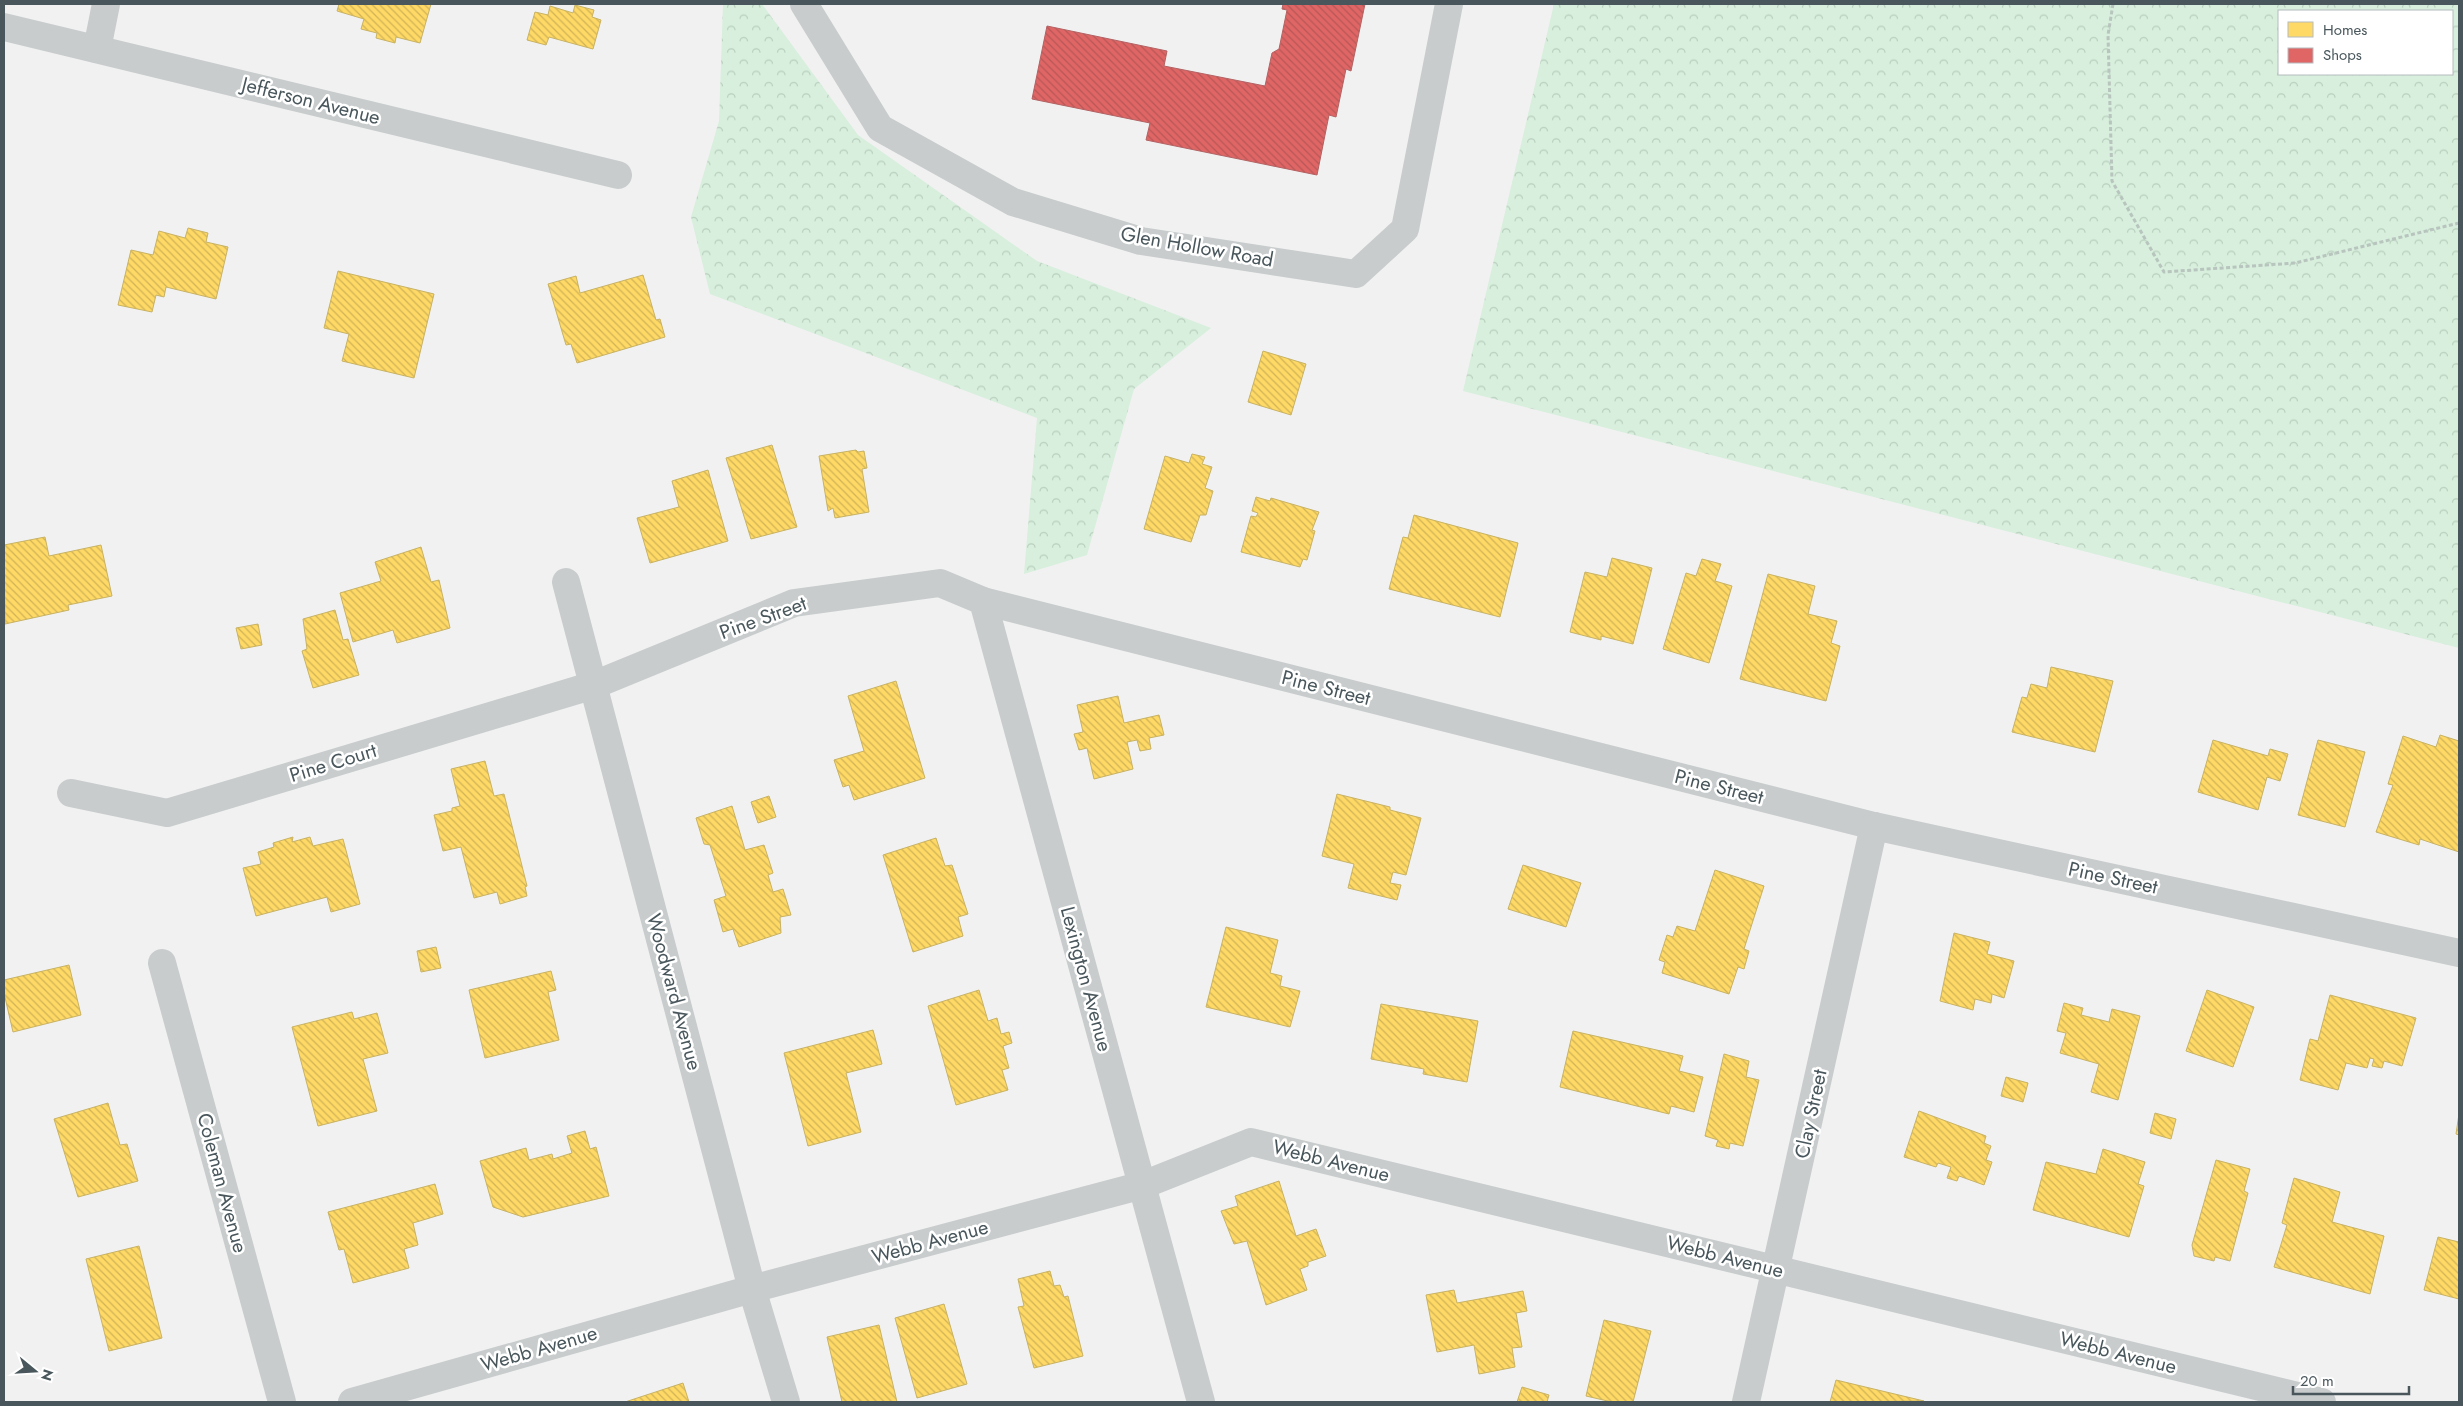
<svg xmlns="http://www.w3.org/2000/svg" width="2463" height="1406" viewBox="0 0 2463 1406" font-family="Jost,sans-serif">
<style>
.forest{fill:url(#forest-crowns);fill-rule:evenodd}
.homes{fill:url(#homes-back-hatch);stroke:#c8b263}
.shops{fill:url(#shops-back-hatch);stroke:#b36263}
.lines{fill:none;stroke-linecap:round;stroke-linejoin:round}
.path{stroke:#b8c4be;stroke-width:3;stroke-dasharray:4 2.5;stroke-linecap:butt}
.minor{stroke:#c8cccd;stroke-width:28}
.labels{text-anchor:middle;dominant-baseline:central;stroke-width:5;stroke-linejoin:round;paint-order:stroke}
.street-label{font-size:20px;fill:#49575c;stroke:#fff}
</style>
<defs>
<pattern id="forest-crowns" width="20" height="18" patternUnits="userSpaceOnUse" patternTransform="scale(1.25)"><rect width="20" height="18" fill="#d7efdc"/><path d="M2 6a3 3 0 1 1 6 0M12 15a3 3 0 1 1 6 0" fill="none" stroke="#bacfbf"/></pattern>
<pattern id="homes-back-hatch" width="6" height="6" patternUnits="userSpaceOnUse" patternTransform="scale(1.25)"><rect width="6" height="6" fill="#ffd966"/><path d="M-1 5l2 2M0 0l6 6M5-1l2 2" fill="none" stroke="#d0b357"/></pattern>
<pattern id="shops-back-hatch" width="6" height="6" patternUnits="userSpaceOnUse" patternTransform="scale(1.25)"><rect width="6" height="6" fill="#e06666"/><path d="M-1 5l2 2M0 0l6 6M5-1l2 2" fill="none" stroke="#b85757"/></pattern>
</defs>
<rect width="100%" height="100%" fill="#f1f1f1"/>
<g class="forest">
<polygon points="723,4 762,4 858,135 1037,261 1211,328 1134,389 1087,555 1024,574 1037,418 710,294 691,217 719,121"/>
<path d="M1554 4H2459V648L1463 391ZM2279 11H2452V74H2279Z"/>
</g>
<g class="homes">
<polygon points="339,4 431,4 420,43 396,37 395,43 376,38 377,33 361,29 364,19 337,11"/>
<polygon points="575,5 594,10 592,17 601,20 593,49 549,37 546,45 527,40 535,12 548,15 550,6 573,13"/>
<polygon points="188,228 208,233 206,242 228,247 216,299 166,287 164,297 156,295 152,312 118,305 131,250 153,255 159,231 185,238"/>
<polygon points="338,271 434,294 414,378 342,361 349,334 324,328"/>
<polygon points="643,275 656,320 660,319 665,337 577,363 571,344 566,345 548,284 576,276 580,293"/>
<polygon points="1263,351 1306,364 1291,415 1248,402"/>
<polygon points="772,445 797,527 751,539 726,458"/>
<polygon points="856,450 858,452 864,451 867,468 862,469 869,512 835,518 833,508 828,511 819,456"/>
<polygon points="1192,454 1205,457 1202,464 1212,467 1205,488 1213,491 1206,515 1200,515 1191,542 1144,529 1165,456 1189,463"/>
<polygon points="708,470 728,541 650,563 637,518 679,507 672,481"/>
<polygon points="1256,497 1270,501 1271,498 1319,512 1312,530 1315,531 1307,560 1303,559 1300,567 1241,552 1251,516 1256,517 1258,513 1252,511"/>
<polygon points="1414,515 1518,543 1500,617 1389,589 1403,537 1408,538"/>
<polygon points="45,537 49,556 101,545 112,596 68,605 69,610 5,624 4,545"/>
<polygon points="421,547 431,582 439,580 450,628 397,643 393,630 353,642 340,593 381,581 375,562"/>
<polygon points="1612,558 1652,568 1633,644 1601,636 1601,640 1570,632 1585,572 1607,577"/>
<polygon points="1702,559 1721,564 1715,581 1732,586 1709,663 1663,649 1686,573 1696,576"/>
<polygon points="1768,574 1815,586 1808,614 1837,621 1831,643 1840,646 1826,701 1740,679"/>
<polygon points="335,610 343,640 348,639 359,675 313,688 302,651 307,649 303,619"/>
<polygon points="258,624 262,645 241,649 236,628"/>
<polygon points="2051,667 2113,681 2095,752 2012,732 2022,697 2027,698 2031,684 2047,688"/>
<polygon points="896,681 925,778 854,800 849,785 843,787 834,760 864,751 848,696"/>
<polygon points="1118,696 1124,723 1159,715 1164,735 1149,738 1151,749 1140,751 1137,740 1127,742 1133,769 1094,779 1087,748 1079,750 1074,734 1083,732 1077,705"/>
<polygon points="2440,735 2459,741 2459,852 2420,839 2419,845 2376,832 2393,785 2388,784 2403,736 2436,747"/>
<polygon points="2213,740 2268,756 2270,749 2288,754 2280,781 2267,777 2258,810 2198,792"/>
<polygon points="2318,740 2365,752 2345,827 2298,815"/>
<polygon points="485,761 494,796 504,794 527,886 525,887 527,896 500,904 497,892 474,898 461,847 443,851 434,815 452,811 452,808 460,806 451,769"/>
<polygon points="1337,794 1390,807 1390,810 1421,818 1406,875 1393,872 1390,883 1401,885 1397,900 1348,888 1354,864 1322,856"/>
<polygon points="769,796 776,817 758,823 751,802"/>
<polygon points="732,806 745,850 764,845 773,873 768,875 773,892 783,889 791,915 780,917 781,933 739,947 733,929 723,932 714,900 726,896 710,845 704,844 696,818"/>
<polygon points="293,837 292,842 310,837 313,846 343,839 360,904 331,912 327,897 256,916 243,868 261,864 258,852 274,847 273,843"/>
<polygon points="936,838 945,866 952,865 968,914 958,917 963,936 913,952 883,855"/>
<polygon points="1523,865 1581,883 1566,927 1508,909"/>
<polygon points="1715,870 1764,886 1744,949 1749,951 1744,969 1738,967 1729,994 1662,973 1665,962 1659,960 1667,935 1673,937 1677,926 1695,931"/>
<polygon points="1226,927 1278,940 1270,973 1282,976 1280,986 1300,991 1290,1027 1206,1007"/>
<polygon points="1954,933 1990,942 1987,954 2014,961 2004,998 1992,994 1991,1003 1975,999 1973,1010 1940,1001"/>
<polygon points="436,947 441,968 421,972 417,951"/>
<polygon points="69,965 81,1015 13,1032 4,993 4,980"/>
<polygon points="551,971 556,990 548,992 559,1040 485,1058 469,990"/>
<polygon points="979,990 988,1021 997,1018 1001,1034 1009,1032 1012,1043 1003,1046 1009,1068 1002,1070 1008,1090 956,1105 928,1006"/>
<polygon points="2207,990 2254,1007 2233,1067 2186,1051"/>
<polygon points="2330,995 2416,1018 2402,1066 2384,1061 2382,1068 2372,1066 2374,1059 2370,1058 2367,1068 2346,1063 2338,1090 2300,1080 2310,1039 2318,1041"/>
<polygon points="2064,1003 2083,1008 2081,1015 2109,1022 2112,1009 2140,1016 2118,1100 2091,1092 2099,1064 2060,1053 2066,1033 2057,1031"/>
<polygon points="1381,1004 1478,1021 1467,1082 1423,1074 1424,1069 1371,1059"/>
<polygon points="352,1012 354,1019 377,1013 388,1053 363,1059 377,1111 318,1126 292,1027"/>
<polygon points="873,1030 882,1064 846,1073 861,1132 808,1146 784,1053"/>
<polygon points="1573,1031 1683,1056 1679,1071 1703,1077 1694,1112 1671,1106 1669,1114 1560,1087"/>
<polygon points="1724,1054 1749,1061 1746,1077 1759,1080 1743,1146 1730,1143 1729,1149 1716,1146 1718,1140 1705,1136"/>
<polygon points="2006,1077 2028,1083 2023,1102 2001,1096"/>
<polygon points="108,1103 120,1145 127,1144 138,1181 78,1197 54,1119"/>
<polygon points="1919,1111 1986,1136 1984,1143 1991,1146 1986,1160 1992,1162 1984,1185 1959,1176 1957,1181 1947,1178 1951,1167 1938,1163 1936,1167 1904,1157"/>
<polygon points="2155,1113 2176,1119 2171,1139 2150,1133"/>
<polygon points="2459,1114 2459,1135 2456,1134"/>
<polygon points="585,1131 590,1149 596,1147 609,1196 523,1217 493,1207 480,1161 526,1148 529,1160 552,1154 553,1159 572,1153 567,1136"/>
<polygon points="2103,1149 2145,1162 2138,1184 2144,1186 2129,1237 2033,1210 2046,1162 2096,1174"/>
<polygon points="2216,1160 2250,1169 2244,1191 2248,1193 2230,1261 2215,1257 2214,1261 2194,1256 2192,1245"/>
<polygon points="2294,1178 2340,1192 2332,1222 2384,1236 2370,1294 2274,1267 2287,1225 2282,1223"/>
<polygon points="1279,1181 1296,1236 1316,1229 1326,1256 1308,1262 1308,1266 1300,1269 1307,1290 1266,1305 1247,1241 1234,1244 1221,1211 1238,1206 1235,1196"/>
<polygon points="435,1184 443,1214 413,1223 418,1245 404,1249 409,1268 353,1283 344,1249 339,1250 328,1212"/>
<polygon points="2438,1237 2459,1242 2459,1299 2424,1290"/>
<polygon points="139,1246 162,1338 109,1351 86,1259"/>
<polygon points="1050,1271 1054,1286 1060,1285 1064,1297 1068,1296 1083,1356 1034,1368 1018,1307 1024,1306 1018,1279"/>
<polygon points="1454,1290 1457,1303 1523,1291 1527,1311 1516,1313 1522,1347 1512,1348 1515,1367 1479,1374 1474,1345 1437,1352 1426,1295"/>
<polygon points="944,1304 967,1384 917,1398 895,1318"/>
<polygon points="1604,1320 1651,1331 1633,1402 1612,1402 1586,1396"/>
<polygon points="879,1325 897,1402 842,1402 827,1337"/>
<polygon points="1836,1380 1924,1401 1830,1402"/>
<polygon points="683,1383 689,1402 625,1402"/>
<polygon points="1522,1387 1549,1395 1547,1402 1517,1402"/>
</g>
<polygon class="shops" points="1283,4 1365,4 1351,71 1346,69 1336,117 1329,115 1317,175 1146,140 1150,123 1032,99 1047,26 1167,51 1164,66 1265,86 1272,53 1279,49 1287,10 1282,9"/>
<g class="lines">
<polyline class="path" points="2113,4 2108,35 2112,181 2164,272 2295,263 2459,223"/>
<g class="minor">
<polyline points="804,4 880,128 1013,202 1141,241 1356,274 1405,229 1449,4"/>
<polyline points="4,27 618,175"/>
<polyline points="97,49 106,4"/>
<polyline points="566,582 752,1289 786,1402"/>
<polyline points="983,601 1874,826 2459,953"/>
<polyline points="71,793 167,813 594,685 794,603 940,583 983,601 1201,1402"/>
<polyline points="162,963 282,1402"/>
<polyline points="352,1402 752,1289 1143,1185 1251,1142 2322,1402"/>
<polyline points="1746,1402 1874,826"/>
</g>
</g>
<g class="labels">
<g class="street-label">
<text transform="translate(311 101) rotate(14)">Jefferson Avenue</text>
<text transform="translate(1197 247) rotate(10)">Glen Hollow Road</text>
<text transform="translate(763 618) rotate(-20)">Pine Street</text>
<text transform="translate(1326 688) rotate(14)">Pine Street</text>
<text transform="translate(333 763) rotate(-17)">Pine Court</text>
<text transform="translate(1719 787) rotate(14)">Pine Street</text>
<text transform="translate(2113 878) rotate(12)">Pine Street</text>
<text transform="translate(1086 979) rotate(75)">Lexington Avenue</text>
<text transform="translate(674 992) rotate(75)">Woodward Avenue</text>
<text transform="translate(1811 1114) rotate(-78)">Clay Street</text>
<text transform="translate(1331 1161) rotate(14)">Webb Avenue</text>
<text transform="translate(222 1183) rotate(75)">Coleman Avenue</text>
<text transform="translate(930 1242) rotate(-15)">Webb Avenue</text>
<text transform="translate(1725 1257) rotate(14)">Webb Avenue</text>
<text transform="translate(539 1349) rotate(-16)">Webb Avenue</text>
<text transform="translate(2118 1353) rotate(14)">Webb Avenue</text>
</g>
</g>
<rect width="2463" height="1406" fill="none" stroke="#49575c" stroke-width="10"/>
<rect x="2278" y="10" width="175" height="65" fill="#ffffff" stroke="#b6bcbe"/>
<rect x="2288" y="22" width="25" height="15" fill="#ffd966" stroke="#b6bcbe"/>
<text x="2323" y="35" font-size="15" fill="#49575c">Homes</text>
<rect x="2288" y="48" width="25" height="15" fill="#e06666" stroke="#b6bcbe"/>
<text x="2323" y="60" font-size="15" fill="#49575c">Shops</text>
<g transform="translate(35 1371) rotate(108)" stroke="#ffffff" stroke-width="4" paint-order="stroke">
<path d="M0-4L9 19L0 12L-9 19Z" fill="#49575c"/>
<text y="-8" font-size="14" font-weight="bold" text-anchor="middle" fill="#49575c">N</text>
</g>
<path d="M2293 1386v8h116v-8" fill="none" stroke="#49575c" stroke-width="2.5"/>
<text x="2300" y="1386" font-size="15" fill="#49575c" stroke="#ffffff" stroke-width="4" paint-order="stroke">20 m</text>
</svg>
